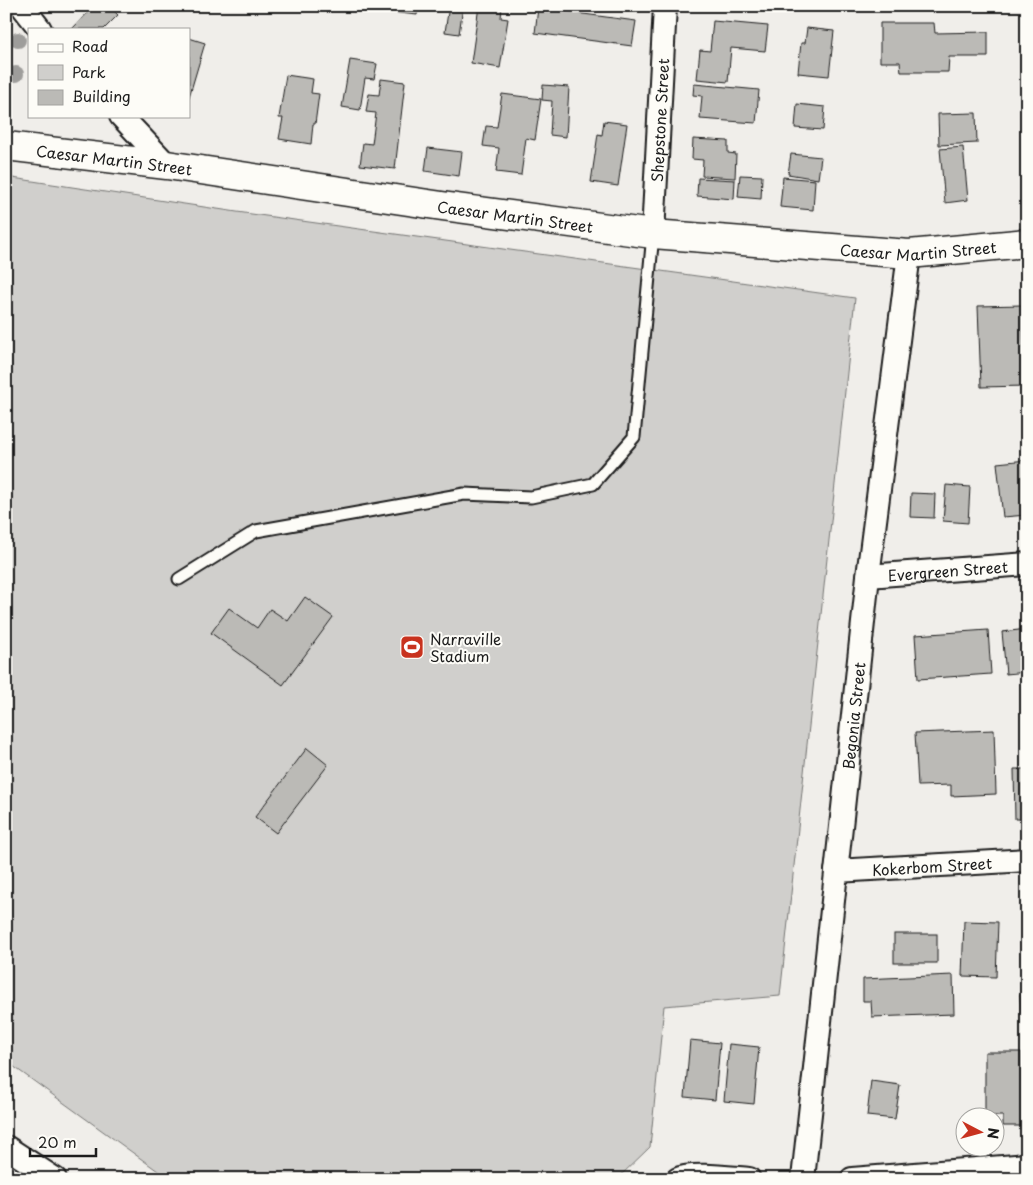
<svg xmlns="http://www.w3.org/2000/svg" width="1033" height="1185" viewBox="0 0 1033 1185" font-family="'Playpen Sans',sans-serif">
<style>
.green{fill:#d0cfcc;stroke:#767674}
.building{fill:#bbbab6;stroke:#1c1c1c}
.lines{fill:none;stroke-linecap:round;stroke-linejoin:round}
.lane-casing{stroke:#1c1c1c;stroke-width:15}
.street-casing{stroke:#1c1c1c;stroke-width:26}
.secondary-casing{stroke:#1c1c1c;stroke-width:31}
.lane{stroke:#fdfcf7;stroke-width:11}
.street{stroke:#fdfcf7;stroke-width:22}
.secondary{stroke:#fdfcf7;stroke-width:28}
.tree{fill:#9e9d9b}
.labels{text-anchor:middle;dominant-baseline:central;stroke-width:4;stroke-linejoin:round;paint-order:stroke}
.street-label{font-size:15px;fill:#1c1c1c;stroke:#fdfcf7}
.poi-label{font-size:15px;fill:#1c1c1c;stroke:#fdfcf7;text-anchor:start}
</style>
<rect width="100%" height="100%" fill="#f0eeea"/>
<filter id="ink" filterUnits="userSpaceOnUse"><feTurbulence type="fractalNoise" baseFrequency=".02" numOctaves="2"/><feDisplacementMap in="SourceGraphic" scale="10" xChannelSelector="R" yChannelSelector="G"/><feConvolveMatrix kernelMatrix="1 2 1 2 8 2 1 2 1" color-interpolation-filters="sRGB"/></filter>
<g filter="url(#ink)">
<polygon class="green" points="6,177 237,212 855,298 780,996 664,1006 650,1147 617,1179 169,1179 6,1061"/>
<g class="building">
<polygon points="94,6 109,6 118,15 104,29 72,29"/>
<polygon points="338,6 418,6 417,15"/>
<polygon points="449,6 463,6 459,34 445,32"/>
<polygon points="479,6 502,6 501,18 508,19 500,68 471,63"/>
<polygon points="538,8 636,21 632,46 535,33"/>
<polygon points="713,21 768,26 765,51 731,48 728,82 697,79 700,50 710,51"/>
<polygon points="880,23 934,23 935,33 988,32 988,57 949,57 948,72 901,72 900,62 880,62"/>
<polygon points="807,28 834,31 829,76 798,73 801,43 805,43"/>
<polygon points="189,38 205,43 189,97"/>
<polygon points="350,60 377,64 374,79 365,78 360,110 342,107"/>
<polygon points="286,75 313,79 311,93 319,94 315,124 313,124 311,144 279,139 283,118 279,118"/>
<polygon points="381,79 405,82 395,169 360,165 363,143 372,144 376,113 366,112 369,94 379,95"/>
<polygon points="694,84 759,90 756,123 700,119 702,96 693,95"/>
<polygon points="543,85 569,87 566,137 550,135 552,101 542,100"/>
<polygon points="502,94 541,99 535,140 526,138 521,175 496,172 499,148 483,146 486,126 497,127"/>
<polygon points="797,104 825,107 823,130 795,128"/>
<polygon points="976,113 977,143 939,145 938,114"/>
<polygon points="604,121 627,124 618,186 591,182 598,134 602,135"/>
<polygon points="693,139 728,141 728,153 736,154 735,178 702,176 703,160 692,159"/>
<polygon points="963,147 968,200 945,203 940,149"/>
<polygon points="428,148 462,152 459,176 425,171"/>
<polygon points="791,154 821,157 818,179 788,174"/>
<polygon points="740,175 762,176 761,199 738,197"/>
<polygon points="783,177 815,180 813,210 780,207"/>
<polygon points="698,178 735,180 734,199 697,196"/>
<polygon points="1022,305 1025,386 981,387 978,306"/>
<polygon points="1027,460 1027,515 1003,517 997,463"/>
<polygon points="946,485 970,487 968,523 943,521"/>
<polygon points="911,493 935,494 934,518 910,517"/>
<polygon points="305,597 333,617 283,685 211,633 229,608 257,628 270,609 288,621"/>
<polygon points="1027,629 1027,672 1006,674 1002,632"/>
<polygon points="988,630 991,674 918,679 915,635"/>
<polygon points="994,730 996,794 951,796 951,785 918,786 915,733"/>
<polygon points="307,748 328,765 276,833 255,817"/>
<polygon points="1014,769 1027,769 1027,819 1015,819"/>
<polygon points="964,921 998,922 996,977 962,976"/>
<rect x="894" y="934" width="43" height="29"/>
<polygon points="953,975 954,1014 872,1017 871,1001 863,1001 863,979"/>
<polygon points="1027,993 1027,1011 1021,1012 1020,994"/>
<polygon points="690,1040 720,1043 715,1100 685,1097"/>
<polygon points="729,1044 759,1047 754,1104 724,1101"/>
<polygon points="985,1052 1021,1052 1022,1126 1003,1126 1003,1116 985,1116"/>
<polygon points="871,1081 900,1085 895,1119 867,1116"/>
</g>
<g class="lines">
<g class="lane-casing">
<polyline id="lane" points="179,579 256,531 464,494 531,497 593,484 634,437 653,234"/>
</g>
<g class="street-casing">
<g id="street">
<polyline points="22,6 40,29"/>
<polyline points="121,116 167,165"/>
<path id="s1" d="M653 234 665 6"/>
<path id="s2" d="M868 576 1027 564"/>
<path id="s3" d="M836 871 1027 860"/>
<polyline points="6,1147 55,1179"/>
<path d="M678 1179C690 1172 734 1178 749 1179"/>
<path id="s4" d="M803 1179 868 576 909 254"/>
<polyline points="852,1179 1027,1165"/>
</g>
</g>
<g class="secondary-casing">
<g id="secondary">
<path id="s5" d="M6 146 167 165 442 206 653 234 909 254 1027 243"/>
</g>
</g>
<use href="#lane" class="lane"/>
<use href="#street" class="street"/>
<use href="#secondary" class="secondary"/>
</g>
<g class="tree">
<circle cx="18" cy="40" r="8"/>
<circle cx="16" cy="74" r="8"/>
</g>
</g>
<defs>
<g id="stadium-square" transform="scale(1.25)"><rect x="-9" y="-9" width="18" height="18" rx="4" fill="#c8321e" stroke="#fdfcf7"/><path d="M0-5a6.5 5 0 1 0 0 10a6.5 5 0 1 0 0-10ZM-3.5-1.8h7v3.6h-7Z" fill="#fff"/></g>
</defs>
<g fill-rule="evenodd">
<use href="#stadium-square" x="412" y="647"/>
</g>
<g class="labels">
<g class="street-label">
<text stroke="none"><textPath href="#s1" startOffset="114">Shepstone Street</textPath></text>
<text stroke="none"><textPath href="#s5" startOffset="109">Caesar Martin Street</textPath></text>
<text stroke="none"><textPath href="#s5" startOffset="514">Caesar Martin Street</textPath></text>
<text stroke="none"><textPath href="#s5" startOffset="919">Caesar Martin Street</textPath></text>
<text stroke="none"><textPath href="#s2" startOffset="80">Evergreen Street</textPath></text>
<text stroke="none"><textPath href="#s4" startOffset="466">Begonia Street</textPath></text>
<text stroke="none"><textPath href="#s3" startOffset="96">Kokerbom Street</textPath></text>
</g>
<g class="poi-label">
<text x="430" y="638">Narraville<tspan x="430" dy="17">Stadium</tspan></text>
</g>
</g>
<rect width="1033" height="1185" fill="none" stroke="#fdfcf7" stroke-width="25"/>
<rect x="12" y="12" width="1008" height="1160" fill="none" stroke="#1c1c1c" stroke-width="2" filter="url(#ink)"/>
<rect x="28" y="28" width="162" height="90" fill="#fdfcf7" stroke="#a3a29f"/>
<rect x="38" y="44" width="25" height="8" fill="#fdfcf7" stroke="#a3a29f"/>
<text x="72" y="52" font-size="15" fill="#1c1c1c">Road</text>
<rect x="38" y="65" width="25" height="15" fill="#d0cfcc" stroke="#a3a29f"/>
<text x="72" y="78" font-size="15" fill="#1c1c1c">Park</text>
<rect x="38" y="90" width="25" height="15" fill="#bbbab6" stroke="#a3a29f"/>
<text x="72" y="102" font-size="15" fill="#1c1c1c">Building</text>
<g transform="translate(980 1132) rotate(96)"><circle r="24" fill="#fdfcf7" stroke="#a3a29f"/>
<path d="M0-4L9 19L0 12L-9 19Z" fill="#c8321e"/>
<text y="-8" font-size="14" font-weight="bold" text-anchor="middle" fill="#1c1c1c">N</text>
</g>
<path d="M30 1148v8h66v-8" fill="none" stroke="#1c1c1c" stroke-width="2.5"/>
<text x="38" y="1148" font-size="15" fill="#1c1c1c" stroke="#fdfcf7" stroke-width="4" paint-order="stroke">20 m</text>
</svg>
